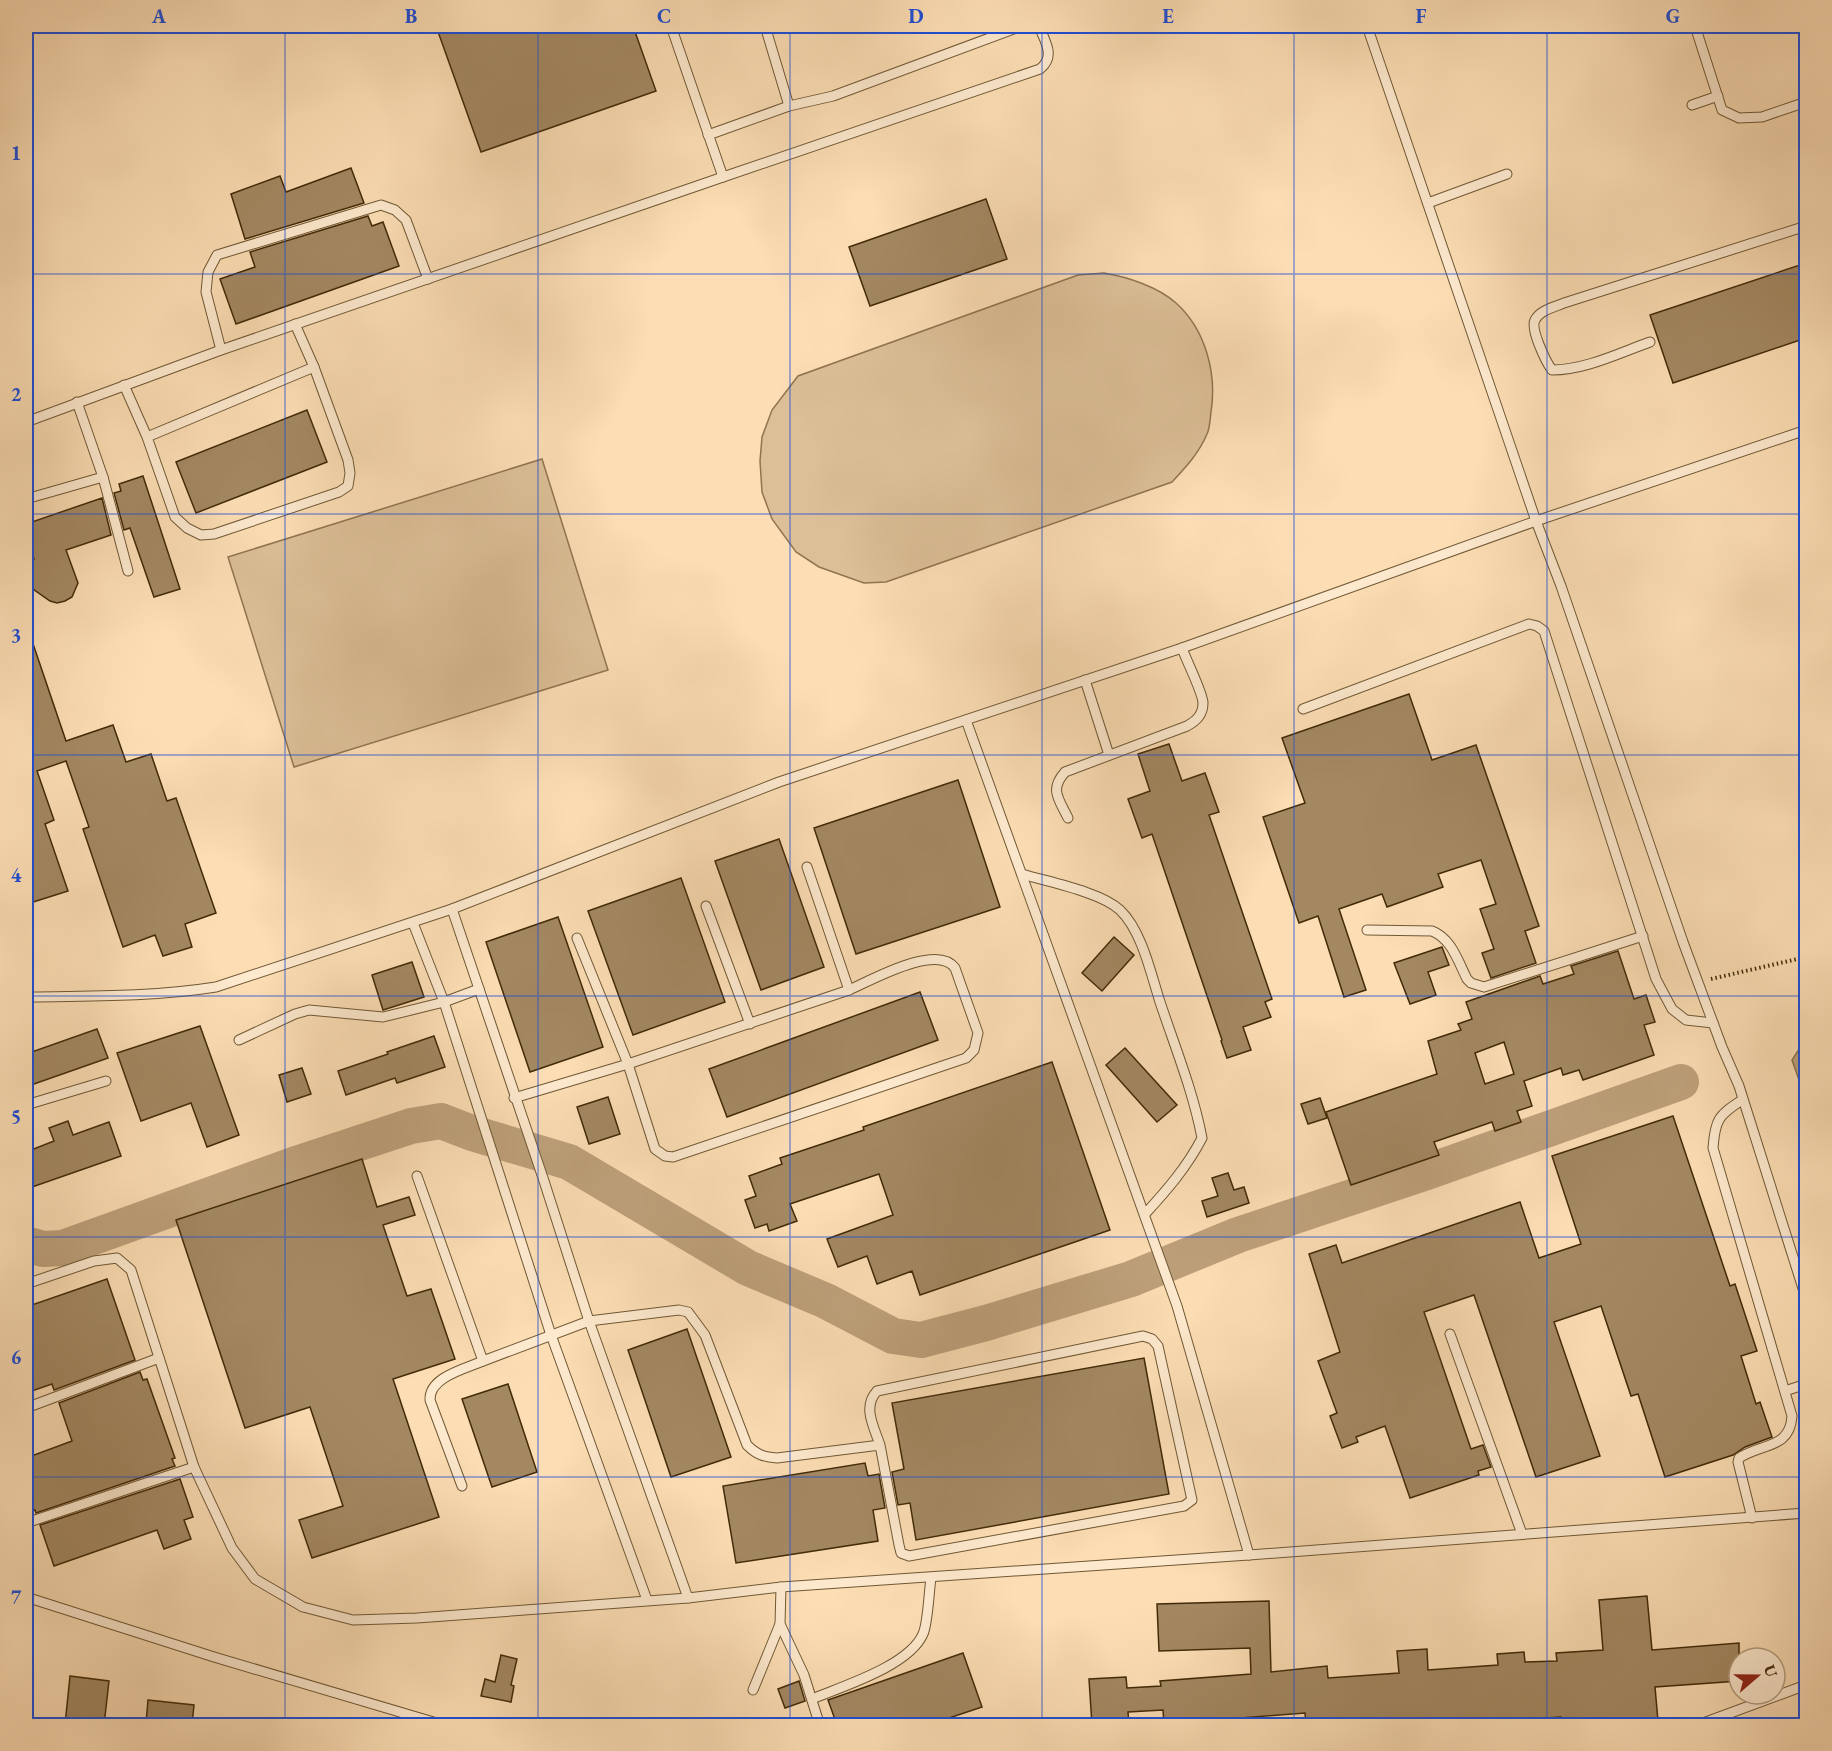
<svg xmlns="http://www.w3.org/2000/svg" width="1832" height="1751" viewBox="0 0 1832 1751" font-family="'EB Garamond',serif">
<style>
.green{fill:#dcbf97;stroke:#8f7550;stroke-width:1.5}
.water{fill:#bda07a;stroke:#8c714d;stroke-width:1.5}
.lines{fill:none;stroke-linecap:round;stroke-linejoin:round}
.river{stroke:#bda07a;stroke-width:36}
.building{fill:#a38862;stroke:#422b09;stroke-width:1.5;fill-rule:evenodd}
.lane-casing{stroke:#705834;stroke-width:11}
.path{stroke:#422b09;stroke-width:4;stroke-dasharray:1.5 3;stroke-linecap:butt}
.lane{stroke:#fde9ce;stroke-width:9}
.grid{fill:none;stroke:#1d4ed8;stroke-width:1.5;stroke-opacity:0.55}
.neatline{fill:none;stroke:#1d4ed8;stroke-width:2}
.grid-label{font-size:20px;text-anchor:middle;font-weight:bold;fill:#1d4ed8}
</style>
<rect width="100%" height="100%" fill="#fcddb4"/>
<filter id="stains"><feTurbulence type="fractalNoise" baseFrequency=".00333" numOctaves="4"/><feColorMatrix values="0 0 0 0 .2 0 0 0 0 .09 0 0 0 0 .02 0 0 0 .5 -.17"/></filter>
<radialGradient id="worn" r=".72"><stop offset=".6" stop-color="#630" stop-opacity="0"/><stop offset="1" stop-color="#630" stop-opacity=".3"/></radialGradient>
<g class="green">
<path d="M1104 273C1128 277 1158 287 1176 303 1206 330 1217 374 1211 412 1210 419 1210 428 1207 434 1199 453 1186 467 1172 482L886 582 864 583 819 567 796 552 772 519 762 492 760 461 762 437 772 410 798 376 1078 275Z"/>
<polygon points="542,459 608,670 294,767 228,557"/>
</g>
<polygon class="water" points="1806,1044 1806,1082 1799,1080 1792,1060 1801,1046"/>
<g class="lines">
<polyline class="river" points="26,1244 43,1249 63,1248 299,1163 411,1126 441,1121 472,1133 569,1162 748,1268 826,1301 893,1336 921,1340 986,1323 1131,1279 1238,1235 1427,1172 1681,1082"/>
</g>
<g class="building">
<polygon points="436,26 633,26 656,91 481,152"/>
<polygon points="351,168 364,203 245,239 231,194 280,176 286,192"/>
<polygon points="986,199 1007,259 870,306 849,247"/>
<polygon points="368,216 372,226 383,222 399,266 236,324 220,279 255,267 250,252"/>
<polygon points="1806,263 1806,338 1673,383 1650,315"/>
<polygon points="307,410 327,462 196,513 176,462"/>
<polygon points="143,476 180,589 154,597 130,528 124,530 114,493 121,491 119,484"/>
<polygon points="102,498 111,535 66,550 78,583 72,597 65,601 57,603 50,601 26,584 26,560 34,559 26,535 26,524"/>
<polygon points="28,629 66,741 113,725 126,762 151,754 167,801 176,798 216,913 185,924 192,947 163,956 155,935 123,947 83,829 89,827 66,761 37,771 54,820 45,824 68,891 30,903 26,890 26,630"/>
<polygon points="1409,694 1432,760 1476,745 1539,926 1525,931 1536,963 1491,978 1482,953 1494,949 1480,909 1496,904 1481,860 1438,874 1443,887 1387,907 1382,894 1339,909 1366,990 1344,997 1318,916 1299,923 1263,817 1305,803 1282,738"/>
<polygon points="1169,744 1182,781 1205,773 1219,812 1209,815 1272,999 1265,1002 1271,1017 1243,1027 1251,1050 1227,1058 1221,1041 1222,1040 1152,834 1142,838 1128,799 1150,791 1138,754"/>
<polygon points="958,780 1000,907 856,954 814,828"/>
<polygon points="779,839 824,967 761,990 715,861"/>
<polygon points="681,878 725,1002 633,1035 588,911"/>
<polygon points="558,917 603,1047 530,1072 486,942"/>
<polygon points="1114,937 1134,955 1102,991 1082,973"/>
<polygon points="1442,947 1449,965 1428,972 1436,995 1410,1004 1394,963"/>
<path d="M1618 951 1634 999 1646 995 1655 1022 1644 1025 1654 1055 1583 1080 1579 1070 1563 1075 1561 1068 1524 1081 1532 1106 1517 1111 1521 1122 1495 1131 1492 1122 1434 1142 1439 1155 1351 1185 1326 1112 1437 1074 1428 1041 1461 1030 1458 1024 1472 1019 1466 1002 1540 976 1543 984 1574 974 1571 966ZM1504 1042 1514 1074 1485 1084 1475 1053Z"/>
<polygon points="412,962 424,997 383,1010 372,975"/>
<polygon points="920,992 938,1040 727,1117 709,1069"/>
<polygon points="200,1026 239,1135 207,1147 191,1103 141,1121 117,1053"/>
<polygon points="97,1029 108,1058 31,1085 26,1070 26,1054"/>
<polygon points="434,1036 445,1067 397,1083 395,1078 346,1095 338,1071 388,1054 387,1052"/>
<polygon points="1125,1048 1177,1105 1157,1122 1106,1065"/>
<polygon points="1052,1062 1110,1230 920,1295 912,1271 877,1284 867,1256 838,1267 827,1239 893,1215 879,1174 790,1204 797,1221 769,1231 767,1224 755,1228 745,1200 756,1196 749,1176 782,1164 780,1158 864,1130 863,1127"/>
<polygon points="302,1068 311,1094 287,1102 279,1075"/>
<polygon points="608,1097 620,1134 589,1144 577,1107"/>
<polygon points="1320,1098 1327,1118 1308,1124 1301,1104"/>
<polygon points="1673,1116 1730,1286 1735,1284 1757,1351 1741,1356 1756,1404 1760,1402 1772,1437 1745,1447 1733,1455 1665,1477 1638,1394 1631,1396 1601,1306 1554,1322 1600,1456 1536,1477 1474,1295 1424,1312 1471,1449 1483,1445 1491,1467 1478,1471 1479,1475 1410,1498 1385,1426 1356,1437 1358,1442 1342,1448 1330,1416 1337,1413 1318,1361 1340,1352 1309,1254 1336,1245 1342,1263 1520,1202 1539,1258 1581,1244 1552,1156"/>
<polygon points="68,1121 73,1135 109,1122 121,1156 32,1187 26,1170 26,1152 54,1141 49,1128"/>
<polygon points="362,1159 377,1207 409,1197 415,1215 383,1225 407,1296 431,1289 455,1359 393,1379 439,1517 312,1558 299,1520 343,1506 310,1407 245,1428 176,1220"/>
<polygon points="1228,1173 1234,1190 1244,1187 1249,1203 1207,1217 1202,1201 1218,1196 1212,1178"/>
<polygon points="107,1279 135,1360 54,1390 52,1384 26,1393 26,1307"/>
<polygon points="687,1329 731,1457 671,1477 628,1350"/>
<polygon points="1144,1358 1169,1494 916,1540 910,1503 898,1505 892,1472 904,1469 892,1403"/>
<polygon points="140,1372 143,1380 147,1379 175,1458 172,1459 175,1466 36,1513 35,1510 26,1513 26,1458 72,1441 59,1403"/>
<polygon points="508,1384 537,1472 492,1487 462,1399"/>
<polygon points="865,1463 868,1476 879,1474 885,1508 873,1510 878,1541 736,1563 723,1486"/>
<polygon points="180,1479 193,1517 184,1520 191,1539 164,1549 157,1530 54,1566 40,1525"/>
<polygon points="1647,1596 1652,1650 1739,1643 1739,1681 1655,1687 1658,1721 1608,1725 1562,1725 1561,1717 1530,1719 1531,1725 1503,1725 1503,1721 1443,1725 1306,1725 1305,1713 1164,1724 1163,1710 1128,1712 1129,1725 1092,1725 1089,1679 1126,1677 1127,1688 1161,1686 1160,1681 1251,1674 1250,1648 1159,1651 1157,1604 1269,1601 1271,1672 1327,1666 1328,1678 1399,1673 1397,1651 1427,1649 1428,1670 1498,1665 1497,1654 1524,1652 1525,1662 1557,1661 1556,1653 1603,1650 1599,1600"/>
<polygon points="963,1653 982,1707 928,1725 837,1725 828,1700"/>
<polygon points="501,1655 517,1659 511,1685 514,1686 511,1702 481,1696 485,1679 495,1682"/>
<polygon points="70,1676 109,1681 104,1725 65,1725"/>
<polygon points="799,1681 805,1701 785,1708 778,1689"/>
<polygon points="148,1700 194,1705 192,1725 146,1723"/>
</g>
<g class="lines">
<g class="lane-casing">
<g id="lane">
<path d="M671 26 723 177 1040 69C1056 56 1045 42 1039 26"/>
<polyline points="765,26 789,106 833,96 1022,26"/>
<polyline points="1367,26 1536,521 1561,586 1683,942 1722,1047 1739,1086 1806,1298"/>
<polyline points="1695,26 1722,110 1739,118 1762,117 1806,102"/>
<polyline points="1692,105 1718,96"/>
<polyline points="708,135 789,106"/>
<polyline points="1428,203 1507,174"/>
<polyline points="295,324 314,367"/>
<path d="M1650 342C1619 353 1585 370 1552 370 1546 362 1530 329 1535 320 1540 310 1555 307 1564 303L1806 226"/>
<polyline points="221,350 206,292 208,272 217,255 381,205 395,210 406,220 428,279"/>
<polyline points="124,385 147,437 175,517 187,528 201,535 214,534 339,492 348,486 350,473 348,460 314,367 147,437"/>
<polyline points="77,402 103,477 128,571"/>
<polyline points="26,422 221,350 723,177"/>
<polyline points="26,499 103,477"/>
<polyline points="1085,680 1109,755"/>
<polyline points="1303,709 1529,624 1537,626 1544,631 1656,979 1672,1009 1686,1020 1713,1023"/>
<polyline points="966,720 1177,1306 1249,1555"/>
<path d="M1068 818C1059 799 1049 790 1065 772L1187 726C1196 721 1203 715 1203 703 1203 693 1186 660 1182 648"/>
<path d="M1022 874C1048 882 1101 892 1120 910 1142 931 1151 974 1160 1002 1175 1047 1193 1091 1202 1138 1187 1167 1167 1190 1145 1214"/>
<polyline points="706,906 750,1024"/>
<polyline points="452,909 544,1181 589,1321 688,1598"/>
<polyline points="413,923 444,1002 551,1335 647,1600"/>
<path d="M1367 930 1432 931C1451 938 1458 961 1467 979L1471 983 1484 987 1643 936"/>
<path d="M577 938 628 1064 655 1149 665 1156 673 1157 966 1058 974 1050 978 1033 955 968C937 943 872 980 849 990L807 867"/>
<path d="M26 997C89 996 153 997 216 987L452 909 779 782 1182 648 1536 521 1806 430"/>
<polyline points="239,1040 295,1014 309,1010 383,1017 444,1002 479,989"/>
<polyline points="514,1098 628,1064 849,990"/>
<path d="M1742 1100C1719 1115 1715 1119 1713 1148L1792 1416C1790 1449 1762 1443 1739 1458L1738 1462 1752 1518"/>
<polyline points="26,1105 106,1081"/>
<path d="M417 1176 483 1361 589 1321 679 1310 688 1312 705 1335 747 1445C757 1455 764 1457 777 1458L880 1445 899 1545 901 1553 909 1556 1184 1506 1192 1500 1158 1346 1152 1339 1143 1336 877 1391C862 1407 874 1427 880 1445"/>
<polyline points="26,1284 94,1261 117,1258 131,1270 194,1467 232,1548 255,1579 303,1607 353,1620 417,1618 688,1598 781,1587 1249,1555 1806,1513"/>
<polyline points="1450,1334 1522,1534"/>
<polyline points="1785,1391 1806,1384"/>
<polyline points="26,1408 159,1358"/>
<path d="M462 1486 430 1400C429 1377 465 1369 483 1361"/>
<polyline points="29,1522 194,1467"/>
<polyline points="781,1587 780,1624 804,1675 820,1726"/>
<polyline points="26,1597 214,1657 447,1726"/>
<polyline points="753,1690 780,1624"/>
<path d="M812 1699C843 1686 909 1666 923 1634 928 1623 929 1591 931 1578"/>
<polyline points="1695,1726 1806,1685"/>
</g>
</g>
<polyline class="path" points="1711,979 1806,957"/>
<use href="#lane" class="lane"/>
</g>
<path class="grid" d="M285 26V1726M538 26V1726M790 26V1726M1042 26V1726M1294 26V1726M1547 26V1726M26 274H1806M26 514H1806M26 755H1806M26 996H1806M26 1237H1806M26 1477H1806"/>
<rect width="1832" height="1751" fill="none" stroke="#fcddb4" stroke-width="66"/>
<g transform="translate(1757 1676) rotate(70)"><circle r="28" fill="#fde9ce" stroke="#b29d7f" stroke-width="1.5"/>
<path d="M0-4.5L10 22L0 15L-10 22Z" fill="#8f2418"/>
<text y="-9" font-size="16" font-weight="bold" text-anchor="middle" fill="#422b09">U</text>
</g>
<rect x="33" y="33" width="1766" height="1685" class="neatline"/>
<g class="grid-label">
<text x="159" y="23">A</text>
<text x="411" y="23">B</text>
<text x="664" y="23">C</text>
<text x="916" y="23">D</text>
<text x="1168" y="23">E</text>
<text x="1421" y="23">F</text>
<text x="1673" y="23">G</text>
<text x="16" y="160">1</text>
<text x="16" y="401">2</text>
<text x="16" y="642">3</text>
<text x="16" y="882">4</text>
<text x="16" y="1123">5</text>
<text x="16" y="1364">6</text>
<text x="16" y="1604">7</text>
</g>
<rect width="100%" height="100%" filter="url(#stains)"/>
<rect width="100%" height="100%" fill="url(#worn)"/>
</svg>
